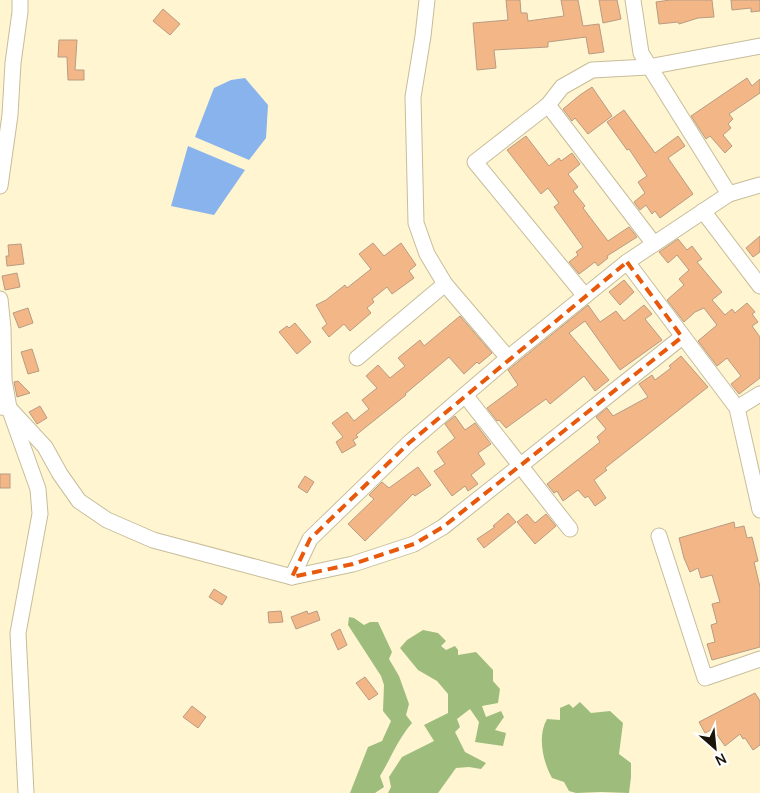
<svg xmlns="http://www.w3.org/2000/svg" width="760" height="793" viewBox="0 0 760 793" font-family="Manrope,sans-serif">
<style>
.forest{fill:#9ebd7c}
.water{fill:#88b3ec}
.building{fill:#f3b787;stroke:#b99b83}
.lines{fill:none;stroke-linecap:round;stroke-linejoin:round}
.street-casing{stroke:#c7bd9a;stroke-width:17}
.street{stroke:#fff;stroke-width:15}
.marked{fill:none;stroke:#e8590c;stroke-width:4;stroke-dasharray:10 6;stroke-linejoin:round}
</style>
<rect width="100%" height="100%" fill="#fff5d1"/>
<g class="forest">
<path d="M349 617 354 618 364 625 370 622H378L392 652 389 659 399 676 409 704 406 715 412 723C398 739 391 758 380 776L384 787 375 793H350L368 747 382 741 391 721 383 711 384 685 381 676 348 625Z"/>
<polygon points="423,630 438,633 446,641 441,646 446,650 455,646 458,650 458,655 476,652 493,670 493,681 500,689 498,703 482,706 486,717 501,711 504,717 495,730 506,733 503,746 475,742 479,722 470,709 457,719 460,727 455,732 465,752 486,763 481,769 469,767 456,768 438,793 388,793 391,787 389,777 402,757 434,741 424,725 448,713 448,694 437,681 418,670 400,648 407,640"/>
<path d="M580 702 591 713 610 711 623 723 619 754 631 763V777L629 793 601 792 576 793 569 791 564 782 552 778C543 762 537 736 547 719L560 720V708L569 704 573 708Z"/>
</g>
<g class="water">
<polygon points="245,78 268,105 266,138 249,160 195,137 214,88 231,80"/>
<polygon points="188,146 245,170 214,215 171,206"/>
</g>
<g class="building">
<polygon points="506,0 520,0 521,13 527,13 528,21 564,16 561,0 578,0 583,26 599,24 604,52 589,54 586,37 548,42 548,47 494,50 496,68 477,70 473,23 508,20"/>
<polygon points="599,0 617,0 621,19 603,23"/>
<polygon points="670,0 712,0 714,17 698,18 679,24 678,22 659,24 656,2"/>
<polygon points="731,0 760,0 760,11 751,12 751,8 732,10"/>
<polygon points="163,9 180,24 170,35 153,21"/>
<polygon points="59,40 77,40 75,70 84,70 84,80 68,80 67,57 58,57"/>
<polygon points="747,78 752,86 760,79 760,93 729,114 733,119 728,124 731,128 723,135 732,146 725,153 710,136 706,139 691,116"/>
<polygon points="592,87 612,116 588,134 575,118 572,121 563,109 580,95"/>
<polygon points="624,110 655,153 678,136 685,146 668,158 693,194 660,218 655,211 652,214 646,205 640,210 634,202 645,193 638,182 647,176 629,149 627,150 607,122"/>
<polygon points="526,136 549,166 559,158 561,161 572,153 580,164 568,174 578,187 573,191 585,206 583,208 608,241 629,227 637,237 607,256 608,258 598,266 595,262 579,274 569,262 578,255 576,252 583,247 554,207 559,203 548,188 541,194 507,150"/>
<polygon points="760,236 760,252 753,257 746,248"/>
<polygon points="678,239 687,250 692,246 702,259 697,262 722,292 712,300 725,315 732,309 735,313 747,303 755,312 752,314 758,322 752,326 760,337 760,378 739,394 731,384 741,376 727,358 717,366 698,341 717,325 704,308 695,312 684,322 667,300 684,285 679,279 689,270 677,255 668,263 659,252"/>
<polygon points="373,243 384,256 401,243 416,265 409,271 414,278 392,294 387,287 372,299 374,302 367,308 371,313 350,331 344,324 329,337 322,328 327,324 316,305 326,300 345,285 347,288 371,269 359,254"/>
<polygon points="21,244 24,264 7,266 6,256 9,256 8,245"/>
<polygon points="17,273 20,287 5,290 2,276"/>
<polygon points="624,280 634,292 620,305 609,292"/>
<polygon points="588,305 600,322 616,311 624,321 644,305 652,314 645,319 662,340 620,370 585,321 569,333 609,380 595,391 584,376 550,404 546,399 506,428 499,420 497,421 487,408 518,385 508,370"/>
<polygon points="28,308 33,323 19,328 13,313"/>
<polygon points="460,316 492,353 479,364 477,362 464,374 449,357 405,394 406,395 356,435 358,437 353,440 356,445 342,453 336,442 343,437 332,423 347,412 354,421 369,409 362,400 377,388 366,376 378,365 390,378 405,366 398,358 420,340 424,346"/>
<polygon points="295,323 311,342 297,354 279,332 287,326 289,328"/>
<polygon points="32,349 39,371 28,374 21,352"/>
<polygon points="681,356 708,387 605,468 607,470 594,480 606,498 595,506 588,496 585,498 578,490 563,501 557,491 554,493 547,484 600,442 597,437 606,429 596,417 607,408 613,416 648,397 639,384 652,375 655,380 671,368 669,366"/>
<polygon points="18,381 30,393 17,397 14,382"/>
<polygon points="40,406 47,418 37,424 29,412"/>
<polygon points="455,416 465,430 475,423 491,444 478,453 485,464 471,475 478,484 468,491 465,486 452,496 434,471 445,464 437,452 455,438 445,424"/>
<polygon points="418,467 431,485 415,496 413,494 365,541 348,524 374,499 369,495 382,482 389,488"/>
<rect x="0" y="474" width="10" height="14"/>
<polygon points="305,476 314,482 307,493 298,487"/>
<polygon points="508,513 516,522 484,548 477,539 495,527 493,526"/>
<polygon points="527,514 535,523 546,514 556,526 535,544 517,522"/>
<polygon points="734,522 735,528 744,526 747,538 752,537 758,561 754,562 760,587 760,647 712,660 707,644 715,642 711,625 717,623 712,604 720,602 712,575 701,578 698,568 690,572 684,558 679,538"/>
<polygon points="214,589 227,597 222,605 209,597"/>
<polygon points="281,611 283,622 269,623 268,612"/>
<polygon points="307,611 308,614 317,611 320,620 296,629 291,617"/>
<polygon points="340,629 347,645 338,650 331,634"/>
<polygon points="365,677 378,694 369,700 356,683"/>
<polygon points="755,693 760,701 760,745 753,750 745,738 743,739 740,734 725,746 713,729 705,733 699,722"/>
<polygon points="192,706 206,717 198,728 183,717"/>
</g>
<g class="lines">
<g class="street-casing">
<g id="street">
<polyline points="427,0 423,36 413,97 416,223 427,254 445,284 508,358"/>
<polyline points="633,0 641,53 729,194"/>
<polyline points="548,105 475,162 585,296"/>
<polyline points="0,186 10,115 13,63 20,12 20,0"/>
<polyline points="703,211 760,286"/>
<polyline points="654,244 548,105 562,87 592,70 648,67 760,46"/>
<polyline points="627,262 737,408 760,510"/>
<polyline points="0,299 3,328 4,380 9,408 38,489 40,514 18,633 26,793"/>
<polyline points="357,358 445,284"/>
<polyline points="465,395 570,529"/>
<polyline points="0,407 9,408 45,447 60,474 79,501 107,520 153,540 292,577 310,539 409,443 508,358 627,262 729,194 760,185"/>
<polyline points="737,408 760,394"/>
<polyline points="659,536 705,678 760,659"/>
<polyline points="292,577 353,564 414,544 443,527 682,337"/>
</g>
</g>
<use href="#street" class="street"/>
</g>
<path class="marked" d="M627 262 682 337 443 527 414 544 353 564 292 577 310 539 409 443Z"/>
<g transform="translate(715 748) rotate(153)" stroke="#ffffff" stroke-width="4" paint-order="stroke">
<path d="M0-4L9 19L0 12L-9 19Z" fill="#191609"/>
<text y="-8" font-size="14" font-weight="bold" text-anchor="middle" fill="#191609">N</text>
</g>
</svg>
